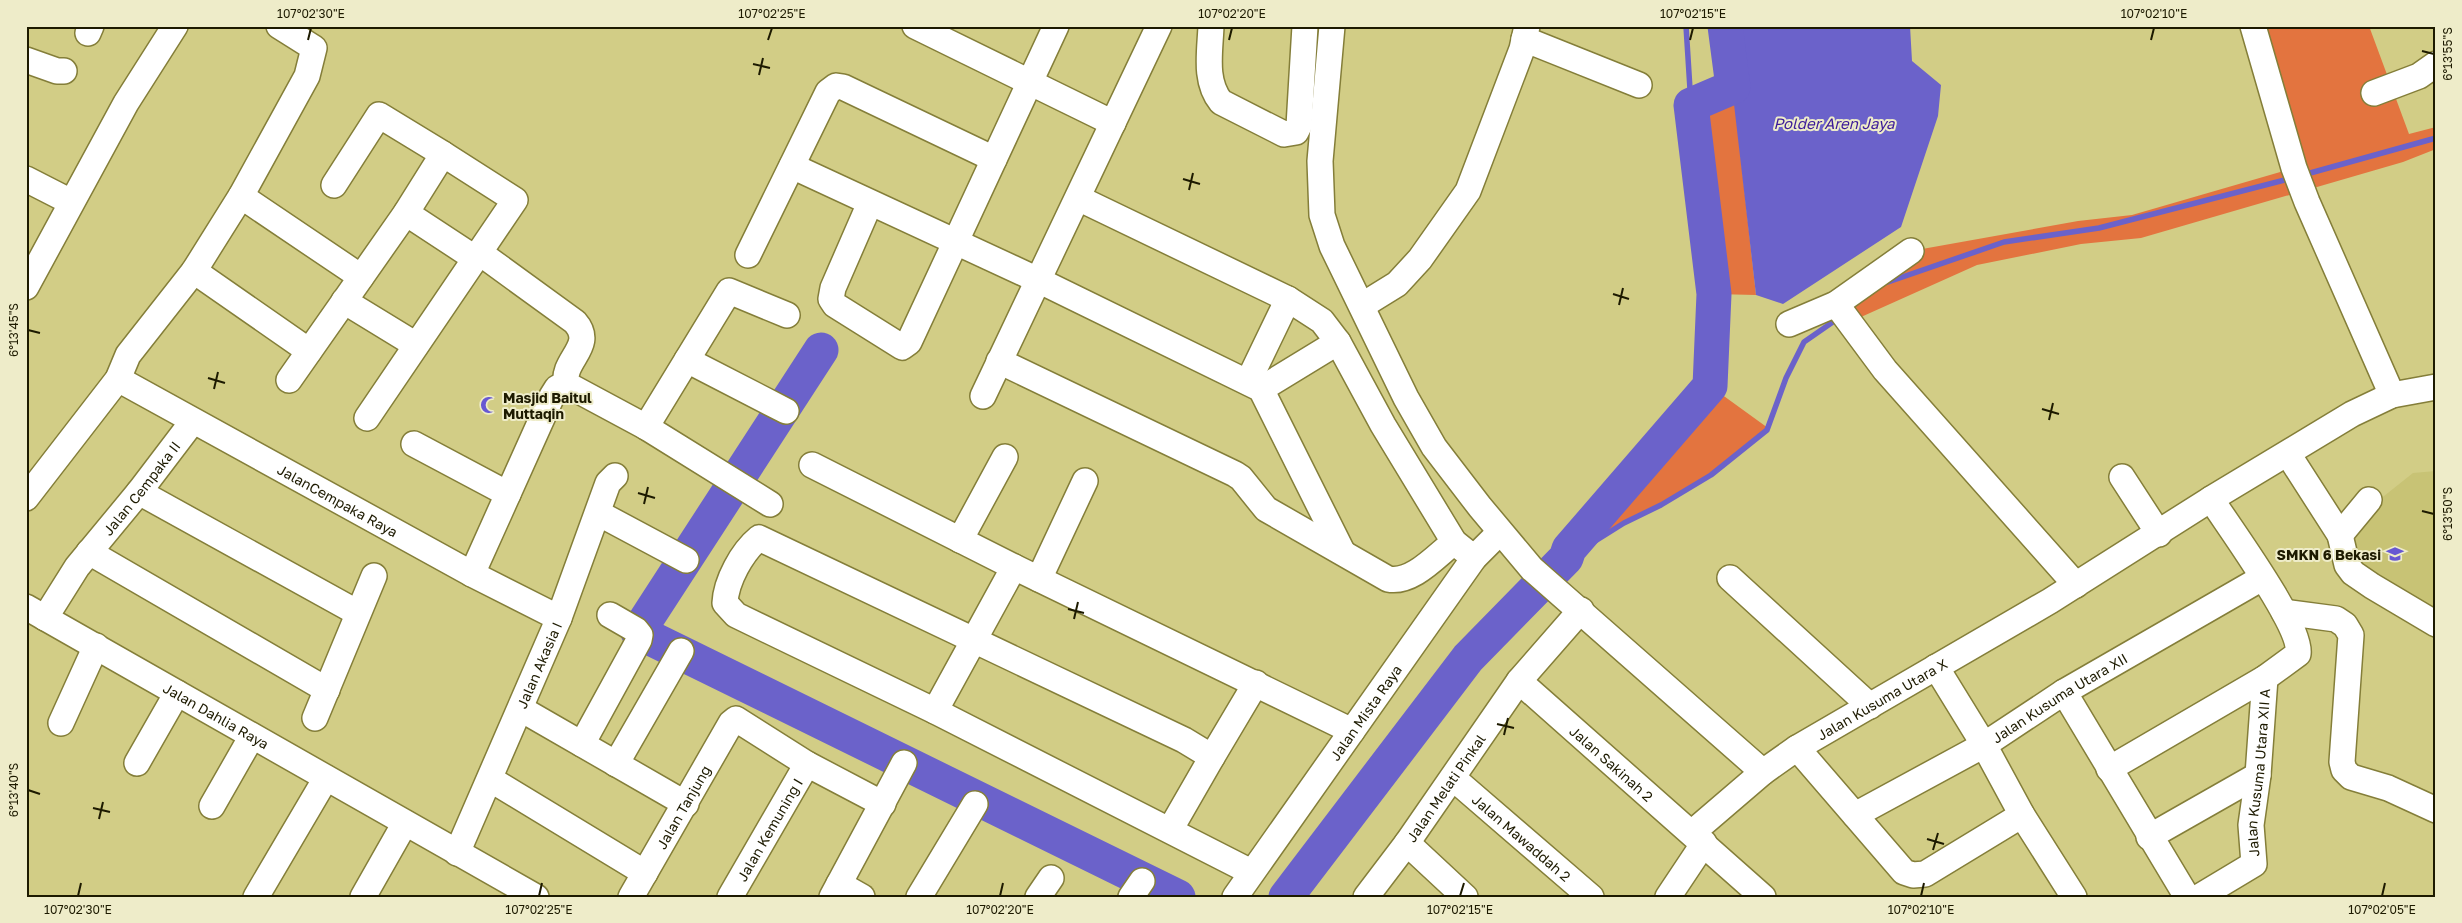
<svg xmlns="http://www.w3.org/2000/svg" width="2462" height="923" viewBox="0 0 2462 923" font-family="'Golos Text',sans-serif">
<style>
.built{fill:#c8c375}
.green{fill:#e3743f}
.water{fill:#6b62ca}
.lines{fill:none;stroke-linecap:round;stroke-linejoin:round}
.stream{stroke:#6b62ca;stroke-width:5.5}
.river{stroke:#6b62ca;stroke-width:35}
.minor-casing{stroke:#847e39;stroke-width:28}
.minor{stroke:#fff;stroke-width:25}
.ticks{fill:none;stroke:#1d1a00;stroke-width:2}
.labels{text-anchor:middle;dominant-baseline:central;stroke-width:4;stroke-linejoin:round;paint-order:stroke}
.poi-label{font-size:14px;font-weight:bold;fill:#1d1a00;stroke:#eeecc9;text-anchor:start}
.street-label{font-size:14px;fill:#1d1a00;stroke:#eeecc9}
.water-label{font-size:15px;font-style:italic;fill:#3b1a99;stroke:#eeecc9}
.neatline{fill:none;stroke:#1d1a00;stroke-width:2}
.ticks-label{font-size:12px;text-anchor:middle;fill:#1d1a00}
</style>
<rect width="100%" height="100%" fill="#d2cd86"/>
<polygon class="built" points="2436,471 2436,619 2356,568 2351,540 2374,504 2413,473"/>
<g class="green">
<polygon points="2252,26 2369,26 2409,134 2436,127 2436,149 2403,162 2141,238 2081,244 1977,265 1861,317 1850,324 1836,304 1911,251 2078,221 2132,215 2294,168"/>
<polygon points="1733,87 1756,295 1714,294 1691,105"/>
<polygon points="1710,386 1768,428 1711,475 1661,505 1624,523 1574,555 1560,584 1535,568 1569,549"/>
</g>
<polygon class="water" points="1725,26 1910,26 1912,61 1941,85 1938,116 1901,227 1783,304 1756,295"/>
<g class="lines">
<g class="stream">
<polyline points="1686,26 1691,105 1714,294 1710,386 1569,549 1566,558 1573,555 1624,523 1661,505 1711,475 1767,430 1786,378 1804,342 1840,317"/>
<polyline points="2303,175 2436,138"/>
<polyline points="1888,282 2004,242 2099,228 2292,178"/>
</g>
<g class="river">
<polyline points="821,350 638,632 1178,897"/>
<polyline points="1286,897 1468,658 1566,558 1569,549 1710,386 1714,294 1691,105 1733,87 1725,26"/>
</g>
<g class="minor-casing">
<g id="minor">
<polyline points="915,26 1113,123"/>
<path d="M1211 26C1210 52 1204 81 1221 102L1284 134 1296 132 1299 126 1305 26"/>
<polyline points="1332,26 1320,161 1322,215 1332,246 1406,398 1434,447 1480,507 1532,569 1763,772"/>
<polyline points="2253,26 2294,168 2307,202 2392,395"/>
<polyline points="88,33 91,26"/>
<polyline points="1524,39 1639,85"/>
<polyline points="26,60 57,71 64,71"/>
<polyline points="2374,93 2419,76 2436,64"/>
<polyline points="792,166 1038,280 1261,389 1342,551"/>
<polyline points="26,179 71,202"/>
<polyline points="241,196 361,277"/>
<polyline points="1078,198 1288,299 1322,321 1338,342 1383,425 1454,542 1474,558"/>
<polyline points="870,203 833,288 831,299 835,305 902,347 909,342 1056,26"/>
<polyline points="406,213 476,259"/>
<path d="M480 253 575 322C596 346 562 359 566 384"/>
<polyline points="748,255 828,92 836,86 843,87 994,159"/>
<polyline points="194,271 309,351"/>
<polyline points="26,287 126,103 175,26"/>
<polyline points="344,301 416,345"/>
<polyline points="1836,304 1885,370 2076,585"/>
<polyline points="1363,305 1397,284 1420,259 1468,191 1522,49 1527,26"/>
<polyline points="1789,324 1836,304 1911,251"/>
<polyline points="687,360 786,411"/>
<path d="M999 361 1235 474 1241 478 1266 509 1388 579C1412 584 1436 556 1454 542"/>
<path id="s1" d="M118 379 472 574 559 618"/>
<polyline points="289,380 406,213 443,154 379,115 334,185"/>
<polyline points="1248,382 1288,299"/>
<polyline points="1261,389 1338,342"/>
<polyline points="983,396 1159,26"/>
<polyline points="367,418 515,200 443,154"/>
<polyline points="646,427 729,291 787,315"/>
<polyline points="414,444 508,494"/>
<polyline points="2288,454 2340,535 2347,565 2353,573 2372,586 2436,624"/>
<polyline points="812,465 1014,567 1352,731"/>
<polyline points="2122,477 2159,534"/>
<polyline points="139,492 358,613"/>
<polyline points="26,498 118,379 128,355 194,271 241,196 307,76 314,48 279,26"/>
<polyline points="598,513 686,560"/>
<polyline points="2340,535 2369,500"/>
<polyline points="960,540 1005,457"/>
<polyline points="89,552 327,690"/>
<polyline points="472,574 552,396 557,388 566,384 646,427 770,504"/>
<polyline points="1730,578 1870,706"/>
<polyline points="1039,579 1085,481"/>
<path id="s2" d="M26 607 536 897"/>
<polyline points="2284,612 2336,619 2345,625 2351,635 2342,762 2344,770 2351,777 2388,788 2436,810"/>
<path id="s3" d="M45 618 77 567 139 492 193 421"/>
<polyline points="1936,667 1984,745 2022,815 2074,897"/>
<path id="s4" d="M1519 681 1763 897"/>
<polyline points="2064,692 2187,897"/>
<polyline points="521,709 686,804"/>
<polyline points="935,711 1014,567"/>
<polyline points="315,718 374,576"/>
<polyline points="61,723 96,646"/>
<polyline points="582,744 639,640 640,635 636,630 610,615"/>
<polyline points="1797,748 1904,872 1913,875 1925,874 2022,815"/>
<polyline points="137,763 177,693"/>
<polyline points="616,764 681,651"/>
<path d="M2109 769 2265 678 2298 654C2303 627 2229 527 2211 499"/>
<path id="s5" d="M1453 778 1591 897"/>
<polyline points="490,779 645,873"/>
<polyline points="212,806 252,736"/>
<path id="s6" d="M1855 815 1984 745 2064 692 2262 578"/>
<polyline points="1170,830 1212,757"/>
<path id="s7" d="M1693 832 1763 772 1797 748 2050 601 2211 499 2352 414 2392 395 2436 387"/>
<polyline points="2149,837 2258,775"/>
<polyline points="1407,843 1465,897"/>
<path id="s8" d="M457 853 559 618 608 483 615 476"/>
<path d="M1251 872 935 711 736 615 725 603C726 581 742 552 759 538L1184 740 1212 757 1256 683"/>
<polyline points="839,884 862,897"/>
<polyline points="256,897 326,778"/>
<polyline points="363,897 405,823"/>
<path id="s9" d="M631 897 731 723 736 719 807 764 883 804"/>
<path id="s10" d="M730 897 807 764"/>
<polyline points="832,897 904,763"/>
<polyline points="919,897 975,804"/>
<polyline points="1038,897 1051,878"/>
<polyline points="1131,897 1142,881"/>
<path id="s11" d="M1235 897 1474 558 1500 532"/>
<path id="s12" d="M1366 897 1407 843 1519 681 1581 610"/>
<polyline points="1668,897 1704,843"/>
<path id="s13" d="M2199 897 2254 864 2251 825 2258 775 2265 678"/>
</g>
</g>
<use href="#minor" class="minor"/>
</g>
<path class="ticks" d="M308 40 311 28M768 40 772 28M1229 40 1232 28M1690 40 1693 28M2151 40 2154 28M2422 51 2434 54M753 64 770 68M759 75 763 58M1183 179 1200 184M1189 190 1193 173M1613 294 1629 299M1619 305 1623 288M28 330 40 333M208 378 225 383M214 389 218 372M2042 409 2059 414M2049 420 2053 403M638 493 655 498M644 504 648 487M2422 511 2434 514M1068 609 1084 613M1074 619 1078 602M1497 724 1514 728M1504 735 1508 718M28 790 40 794M93 808 110 812M99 819 103 802M1927 839 1944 844M1933 850 1938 833M78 896 81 883M539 896 542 883M1000 896 1003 883M1460 896 1464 883M1921 896 1924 883M2382 896 2385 883"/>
<defs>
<g id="mosque-bare" transform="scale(1.35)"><path d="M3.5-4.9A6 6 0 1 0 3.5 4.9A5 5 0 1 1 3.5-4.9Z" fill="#6758d2" stroke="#eeecc9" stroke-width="2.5" paint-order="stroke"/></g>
<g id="school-bare" transform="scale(1.35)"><path d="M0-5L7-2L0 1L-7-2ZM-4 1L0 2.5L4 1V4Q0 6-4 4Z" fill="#6758d2" stroke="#eeecc9" stroke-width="2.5" paint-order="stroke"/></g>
</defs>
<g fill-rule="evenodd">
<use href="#mosque-bare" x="489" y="405"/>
<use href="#school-bare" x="2395" y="554"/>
</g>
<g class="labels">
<g class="poi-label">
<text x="503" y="397">Masjid Baitul<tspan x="503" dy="16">Muttaqin</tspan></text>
<text x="2381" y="554" text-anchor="end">SMKN 6 Bekasi</text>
</g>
<g class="street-label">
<text stroke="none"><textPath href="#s3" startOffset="162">Jalan Cempaka II</textPath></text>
<text stroke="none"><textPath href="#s1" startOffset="251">JalanCempaka Raya</textPath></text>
<text stroke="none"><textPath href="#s8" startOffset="205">Jalan Akasia I</textPath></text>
<text stroke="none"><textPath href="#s7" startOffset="232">Jalan Kusuma Utara X</textPath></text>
<text stroke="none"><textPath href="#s6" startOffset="236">Jalan Kusuma Utara XII</textPath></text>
<text stroke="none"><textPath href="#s11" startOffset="226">Jalan Mista Raya</textPath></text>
<text stroke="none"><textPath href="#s2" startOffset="219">Jalan Dahlia Raya</textPath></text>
<text stroke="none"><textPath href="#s4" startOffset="124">Jalan Sakinah 2</textPath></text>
<text stroke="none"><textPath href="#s13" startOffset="156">Jalan Kusuma Utara XII A</textPath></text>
<text stroke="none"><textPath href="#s12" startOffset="135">Jalan Melati Pinkal</textPath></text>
<text stroke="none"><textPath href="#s9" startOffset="104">Jalan Tanjung</textPath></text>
<text stroke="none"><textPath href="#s10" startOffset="78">Jalan Kemuning I</textPath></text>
<text stroke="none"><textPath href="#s5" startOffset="91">Jalan Mawaddah 2</textPath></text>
</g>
<g class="water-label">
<text x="1834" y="123">Polder Aren Jaya</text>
</g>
</g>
<rect width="2462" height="923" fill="none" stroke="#eeecc9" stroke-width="55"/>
<rect x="28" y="28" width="2406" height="868" class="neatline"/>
<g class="ticks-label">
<text x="311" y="18">107°02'30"E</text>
<text x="772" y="18">107°02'25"E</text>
<text x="1232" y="18">107°02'20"E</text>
<text x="1693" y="18">107°02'15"E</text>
<text x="2154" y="18">107°02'10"E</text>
<text transform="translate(2448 54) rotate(-90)" y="4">6°13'55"S</text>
<text transform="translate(14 330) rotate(-90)" y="4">6°13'45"S</text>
<text transform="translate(2448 514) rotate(-90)" y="4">6°13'50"S</text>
<text transform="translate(14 790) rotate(-90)" y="4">6°13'40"S</text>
<text x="78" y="914">107°02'30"E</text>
<text x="539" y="914">107°02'25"E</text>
<text x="1000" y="914">107°02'20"E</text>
<text x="1460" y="914">107°02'15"E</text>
<text x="1921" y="914">107°02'10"E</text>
<text x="2382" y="914">107°02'05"E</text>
</g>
</svg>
